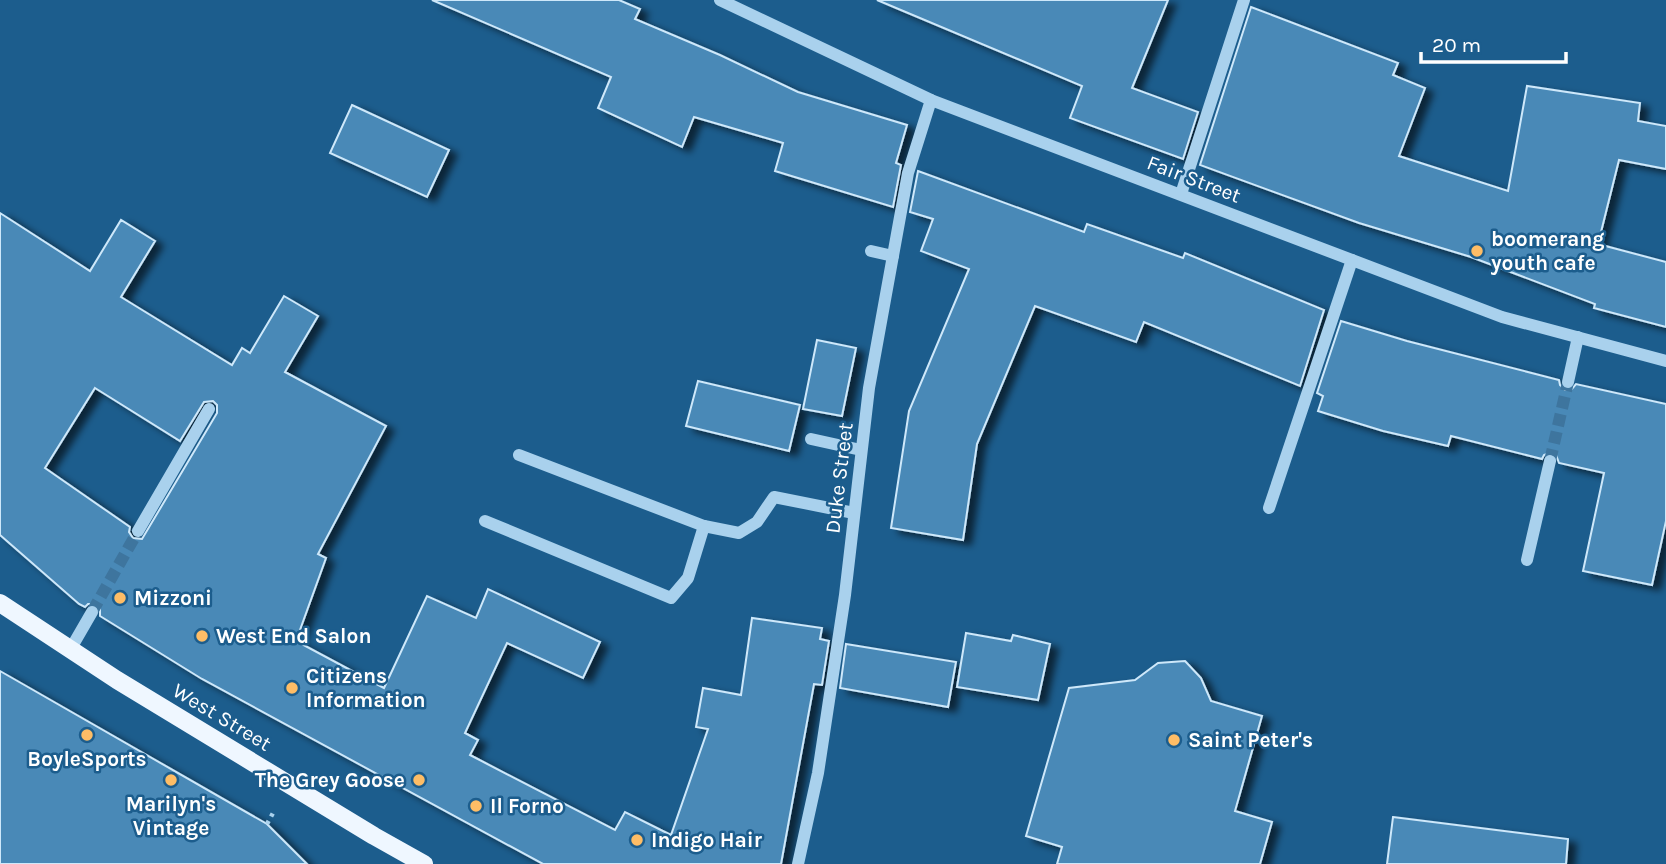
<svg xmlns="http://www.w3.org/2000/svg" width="1666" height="864" viewBox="0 0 1666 864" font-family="Karla,sans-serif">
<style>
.building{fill:#4989b7;stroke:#cee8fa;stroke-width:2;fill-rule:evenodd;filter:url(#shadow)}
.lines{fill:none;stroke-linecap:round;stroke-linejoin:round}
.minor-tunnel{stroke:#3e759e;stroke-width:12;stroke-dasharray:12 6;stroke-linecap:butt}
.path{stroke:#a9d1ed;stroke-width:4.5;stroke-dasharray:3.5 5;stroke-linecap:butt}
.minor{stroke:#a9d1ed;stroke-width:12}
.major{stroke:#eff7ff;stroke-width:18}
.poi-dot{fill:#febd66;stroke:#1c5d8d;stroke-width:2.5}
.labels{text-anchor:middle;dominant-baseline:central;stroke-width:5;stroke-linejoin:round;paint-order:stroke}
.street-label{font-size:21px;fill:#fff;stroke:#1c5d8d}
.poi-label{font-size:21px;font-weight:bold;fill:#fff;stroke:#1c5d8d;text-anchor:start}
</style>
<defs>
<filter id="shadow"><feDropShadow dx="8" dy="4.5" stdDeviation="3.5" flood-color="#0009"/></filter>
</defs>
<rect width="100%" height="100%" fill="#1c5d8d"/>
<g class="building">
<polygon points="432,0 619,0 640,9 635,19 720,55 798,92 907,125 896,163 901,165 893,207 775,171 783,143 694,117 682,147 598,108 611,77"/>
<polygon points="877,0 1168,0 1132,88 1198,112 1183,159 1070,118 1082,86"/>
<polygon points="1251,7 1398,63 1393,75 1425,88 1399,156 1508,191 1527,86 1640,103 1638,121 1666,126 1666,169 1619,160 1598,244 1666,262 1666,327 1594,308 1595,304 1471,257 1359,223 1200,165"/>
<polygon points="352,105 449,150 427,197 330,153"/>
<polygon points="918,171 1084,232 1087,224 1183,258 1185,253 1324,310 1300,386 1144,322 1136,342 1035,306 977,444 963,540 891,528 909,411 969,269 921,251 933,219 910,212"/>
<path d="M0 213 90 271 121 220 155 241 121 297 232 365 242 348 250 353 284 296 318 316 285 372 386 426 318 554 326 558 296 641 384 688 427 596 476 618 488 589 600 642 583 678 507 643 465 733 478 740 470 755 615 830 625 812 671 835 708 729 696 727 703 688 741 695 752 618 822 628 820 639 829 641 822 685 814 684 781 864H543L202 679 100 616V608L96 604H88L85 607 79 604 0 535ZM95 388 180 441 204 402 213 401 217 405V413L142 539 133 538 129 532 130 527 45 468Z"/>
<polygon points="1341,321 1407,341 1559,380 1560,385 1565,390 1571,390 1576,384 1666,404 1666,521 1652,585 1583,571 1604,473 1559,463 1556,455 1551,452 1544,455 1542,459 1451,436 1448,446 1383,431 1318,411 1323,396 1317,393"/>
<polygon points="817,340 856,348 842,416 803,409"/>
<polygon points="698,381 800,405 789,451 686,426"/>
<polygon points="966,633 1011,641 1013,635 1050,644 1038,700 957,687"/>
<polygon points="846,644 956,662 948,707 840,688"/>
<polygon points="1185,661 1201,678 1211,701 1262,716 1235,811 1272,822 1260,864 1057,864 1062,847 1026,836 1069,688 1135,680 1158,663"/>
<polygon points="0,671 267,824 307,864 0,864"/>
<polygon points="1393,817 1568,839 1566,864 1387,864"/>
</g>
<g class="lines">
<g class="minor-tunnel">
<polyline points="1550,461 1568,382"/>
<polyline points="92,612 138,531"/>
</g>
<polyline class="path" points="267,824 273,813"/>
<g class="minor">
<polyline points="720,0 931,100 1502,317 1666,361"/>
<polyline points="1181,194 1244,0"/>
<polyline points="871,251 893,256"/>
<polyline points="1568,382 1578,337"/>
<polyline points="811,439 861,450"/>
<polyline points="519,455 704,526 739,533 757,522 774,497 854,513"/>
<polyline points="1269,508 1352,260"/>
<polyline points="485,521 671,598 688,578 704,526"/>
<polyline points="138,531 209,409"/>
<polyline points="1527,560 1550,461"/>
<polyline points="70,650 92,612"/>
<polyline points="798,864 818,773 845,595 869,388 908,173 931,100"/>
</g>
<polyline class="major" points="0,603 117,680 374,836 424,864"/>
</g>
<g class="poi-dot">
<circle cx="1477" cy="251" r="7"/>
<circle cx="120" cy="598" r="7"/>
<circle cx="202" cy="636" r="7"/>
<circle cx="292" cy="688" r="7"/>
<circle cx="87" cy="735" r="7"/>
<circle cx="1174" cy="740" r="7"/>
<circle cx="171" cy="780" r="7"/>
<circle cx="419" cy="780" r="7"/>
<circle cx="476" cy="806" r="7"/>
<circle cx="637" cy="840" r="7"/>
</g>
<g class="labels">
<g class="street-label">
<text transform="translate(1194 179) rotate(21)">Fair Street</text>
<text transform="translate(839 478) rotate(-83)">Duke Street</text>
<text transform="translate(222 717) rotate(31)">West Street</text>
</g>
<g class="poi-label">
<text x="1491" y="239">boomerang<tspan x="1491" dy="24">youth cafe</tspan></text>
<text x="134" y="598">Mizzoni</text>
<text x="216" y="636">West End Salon</text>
<text x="306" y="676">Citizens<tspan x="306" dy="24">Information</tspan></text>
<text x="1188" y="740">Saint Peter's</text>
<text x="87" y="759" text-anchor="middle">BoyleSports</text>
<text x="405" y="780" text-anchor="end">The Grey Goose</text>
<text x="171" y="804" text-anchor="middle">Marilyn's<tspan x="171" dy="24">Vintage</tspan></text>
<text x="490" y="806">Il Forno</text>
<text x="651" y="840">Indigo Hair</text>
</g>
</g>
<path d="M1421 52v10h145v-10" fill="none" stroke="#ffffff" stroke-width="3.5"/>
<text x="1432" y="52" font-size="21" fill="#ffffff" stroke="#1c5d8d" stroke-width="5" paint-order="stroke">20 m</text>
</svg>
